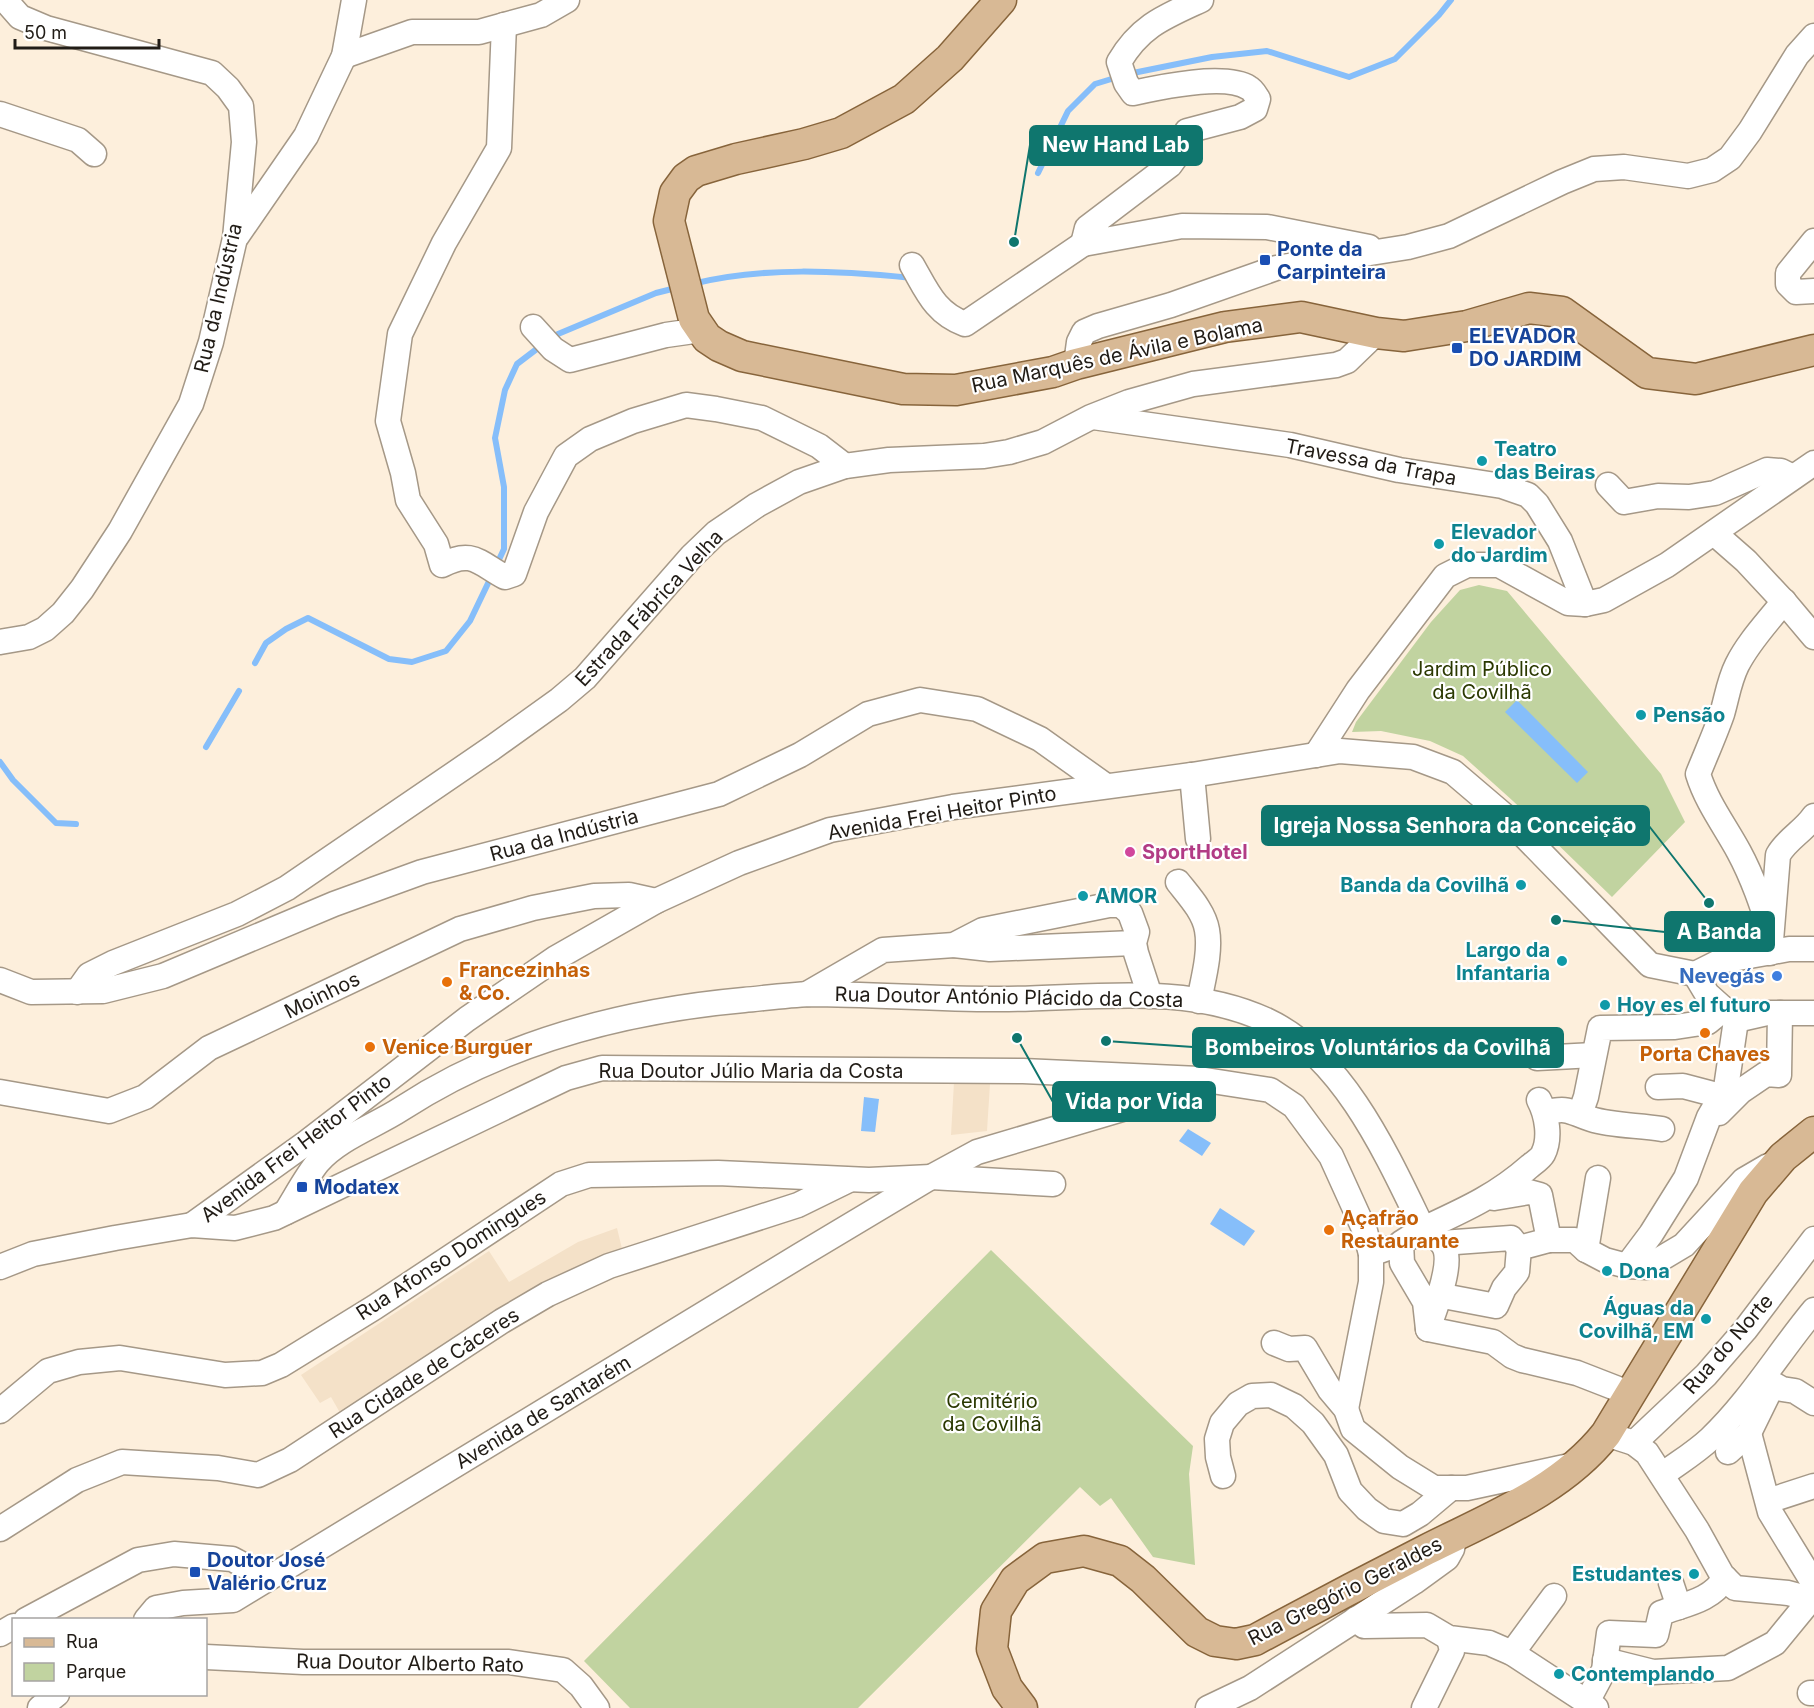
<svg xmlns="http://www.w3.org/2000/svg" width="1814" height="1708" viewBox="0 0 1814 1708" font-family="Inter,sans-serif">
<style>
.built{fill:#f4e1c8}
.green{fill:#c1d3a0}
.water{fill:#86befa}
.lines{fill:none;stroke-linecap:round;stroke-linejoin:round}
.stream{stroke:#86befa;stroke-width:6}
.minor-casing{stroke:#a59887;stroke-width:27}
.major-casing{stroke:#87643b;stroke-width:33}
.minor{stroke:#fff;stroke-width:24}
.major{stroke:#d8b995;stroke-width:30}
.transit-dot{fill:#1a4fb4;stroke:#fff;stroke-width:2}
.culture-dot{fill:#0f9aa8;stroke:#fff;stroke-width:2}
.hotel-dot{fill:#d1479c;stroke:#fff;stroke-width:2}
.shop-dot{fill:#3f7fe0;stroke:#fff;stroke-width:2}
.food-dot{fill:#e8710a;stroke:#fff;stroke-width:2}
.labels{text-anchor:middle;dominant-baseline:central;stroke-width:4.5;stroke-linejoin:round;paint-order:stroke}
.transit-label{font-size:20px;font-weight:bold;fill:#164399;stroke:#fff;text-anchor:start}
.street-label{font-size:20px;fill:#211c16;stroke:#fff}
.culture-label{font-size:20px;font-weight:bold;fill:#0d838f;stroke:#fff;text-anchor:start}
.park-label{font-size:20px;fill:#2a3800;stroke:#fff}
.hotel-label{font-size:20px;font-weight:bold;fill:#b23c85;stroke:#fff;text-anchor:start}
.food-label{font-size:20px;font-weight:bold;fill:#c56008;stroke:#fff;text-anchor:start}
.shop-label{font-size:20px;font-weight:bold;fill:#366cbe;stroke:#fff;text-anchor:end}
.leader{fill:none;stroke:#0f766e;stroke-width:2}
.callout-dot{fill:#0f766e;stroke:#fff;stroke-width:2}
.callout{fill:#0f766e;stroke:#0f766e;stroke-width:2}
.callout-label{font-size:21px;text-anchor:middle;font-weight:bold;fill:#fff}
</style>
<rect width="100%" height="100%" fill="#fdefdc"/>
<g class="built">
<polygon points="954,1082 990,1084 987,1131 951,1135"/>
<polygon points="617,1228 624,1257 343,1418 331,1397 320,1403 301,1375 489,1251 509,1282 578,1242"/>
</g>
<g class="green">
<polygon points="1479,585 1507,591 1661,774 1685,822 1612,897 1513,801 1463,756 1430,741 1381,731 1352,732 1356,722 1431,622 1460,590"/>
<polygon points="991,1250 1193,1446 1189,1474 1195,1565 1153,1557 1111,1498 1100,1506 1080,1487 858,1708 630,1708 584,1661"/>
</g>
<g class="water">
<polygon points="1517,700 1588,772 1577,783 1505,712"/>
<polygon points="864,1097 879,1099 875,1132 861,1131"/>
<polygon points="1188,1129 1211,1143 1202,1156 1179,1141"/>
<polygon points="1220,1208 1255,1231 1244,1246 1210,1224"/>
</g>
<g class="lines">
<g class="stream">
<polyline points="1128,74 1212,57 1267,51 1349,77 1395,59 1439,15 1451,0"/>
<polyline points="1038,173 1068,111 1095,84 1118,77"/>
<path d="M692 284C764 266 839 271 912 278"/>
<polyline points="550,339 558,334 656,293 676,288"/>
<polyline points="496,566 504,549 504,487 495,438 505,390 517,364 542,345"/>
<polyline points="255,663 266,643 286,629 308,618 389,659 412,662 446,651 470,621 492,575"/>
<polyline points="206,747 239,691"/>
<polyline points="0,762 13,780 56,823 76,824"/>
</g>
<g class="minor-casing">
<g id="minor">
<path d="M1201 0C1164 17 1140 26 1119 62L1126 83 1133 93C1160 87 1226 73 1249 88 1253 90 1256 96 1258 99L1255 109 1240 117 1187 131 1180 151 1170 165 1087 228 1083 244 1182 226 1267 227 1369 247"/>
<path d="M504 25 499 148 444 243 400 334 388 421 403 473 408 500 436 544 442 565C472 549 479 563 505 577L514 574 536 512 566 456 590 439 633 421 686 405 716 409 762 418 819 446 845 466"/>
<polyline points="344,56 412,32 479,32 541,15 567,0"/>
<polyline points="0,114 78,140 94,154"/>
<polyline points="237,236 306,136 344,56 354,0"/>
<polyline points="1814,241 1788,273 1788,284 1796,292 1814,291"/>
<path d="M912 265C927 291 935 313 965 324L1083 244"/>
<polyline points="533,327 553,349 570,360 666,335 701,330"/>
<polyline points="1076,364 1079,342 1084,332 1098,326 1171,305 1276,268 1408,247 1449,236 1562,182 1594,169 1624,167 1688,176 1712,170 1730,158 1750,131 1797,55 1814,36"/>
<polyline points="1093,417 1290,445 1399,470 1502,486 1528,495 1537,504 1560,541 1585,604"/>
<polyline points="1608,485 1624,502 1658,496 1689,497 1715,493 1767,470 1781,471 1793,477"/>
<polyline points="1714,533 1746,561 1787,605 1814,637"/>
<polyline points="0,642 29,637 45,629 63,613 82,589 120,531 191,404 211,342 235,238 244,142 241,106 228,88 212,73 46,28 20,17 5,0"/>
<polyline points="1316,755 1358,690 1445,576 1467,565 1499,565 1568,603 1585,604 1604,600 1667,565 1814,463"/>
<polyline points="1192,775 1198,839"/>
<path d="M1178 882C1189 896 1204 912 1207 930 1211 952 1203 980 1199 1001"/>
<path d="M1771 933C1762 905 1753 878 1739 852 1725 826 1707 803 1698 774 1706 754 1715 734 1722 714 1727 697 1729 681 1737 665 1749 641 1768 622 1784 601"/>
<polyline points="954,945 990,949 1134,943"/>
<path d="M1770 953 1778 855C1787 839 1804 831 1814 816"/>
<polyline points="1695,974 1707,994 1736,1020 1767,1013 1814,1013"/>
<polyline points="1695,974 1721,961 1789,949 1814,949"/>
<polyline points="0,980 31,992 103,991 163,976 334,904 422,872 719,794 800,755 868,714 920,700 977,709 1040,739 1106,786"/>
<polyline points="77,992 89,975 113,963 237,914 287,888 492,748 559,700 585,678 692,556 716,533 757,505 799,482 845,466 889,460 984,456 1009,452 1043,442 1091,417 1129,402 1193,384 1336,365 1347,361 1376,333"/>
<polyline points="807,994 883,950 954,945 983,930 1109,905 1121,905 1130,913 1137,932 1134,943 1136,953 1150,996"/>
<polyline points="1537,1058 1594,1055"/>
<polyline points="1658,1087 1683,1086 1721,1096"/>
<polyline points="0,1092 109,1111 145,1097 209,1048 460,929 533,908 594,896 629,895 656,901"/>
<path d="M1545 1113C1569 1106 1571 1113 1591 1119 1613 1126 1639 1125 1662 1129"/>
<polyline points="1719,1113 1741,1091 1766,1074 1779,1075 1780,1013"/>
<polyline points="1580,1114 1586,1097 1600,1028 1675,1027 1708,1022 1724,1009"/>
<polyline points="1494,1198 1529,1192 1540,1195 1549,1240"/>
<path d="M286 1212C296 1196 306 1177 318 1162 339 1138 375 1126 401 1109 504 1042 623 1011 744 1000 765 998 788 995 810 994 876 994 942 1000 1008 999 1094 998 1188 983 1268 1021 1344 1057 1388 1157 1423 1229 1464 1210 1496 1196 1530 1166 1534 1163 1541 1158 1543 1154 1551 1138 1547 1115 1539 1100"/>
<polyline points="192,1225 306,1143 467,1019 556,958 656,901 739,863 830,830 953,807 1192,775 1340,751 1413,757 1453,772 1507,818 1650,965 1695,974"/>
<path d="M1423 1229C1429 1233 1438 1238 1442 1243 1456 1260 1434 1310 1428 1329L1425 1302 1402 1263 1401 1243Z"/>
<polyline points="1442,1243 1511,1238 1519,1248"/>
<polyline points="1586,1250 1598,1178"/>
<polyline points="1627,1266 1651,1234 1686,1178 1709,1117 1726,1088 1736,1020"/>
<polyline points="0,1267 33,1254 115,1238 192,1225 235,1228 274,1218 566,1078 602,1068 1023,1071 1199,1079 1270,1090 1294,1106 1331,1156 1365,1231 1371,1254"/>
<polyline points="1438,1295 1496,1306 1504,1288 1517,1272 1519,1248 1549,1240 1575,1240 1586,1250 1605,1260 1627,1266 1647,1267 1684,1245 1744,1180 1768,1166"/>
<polyline points="1428,1329 1493,1342 1512,1356 1522,1360 1577,1373 1631,1394"/>
<polyline points="1274,1343 1289,1349 1305,1348 1330,1390 1346,1409 1353,1429 1400,1467 1434,1488 1467,1488 1574,1465"/>
<polyline points="1346,1409 1371,1282 1371,1254 1385,1249"/>
<polyline points="0,1411 48,1371 79,1362 120,1358 225,1375 262,1373 281,1365 375,1307 561,1184 589,1175 718,1173 869,1180 931,1177 1053,1184"/>
<polyline points="1749,1433 1770,1512 1814,1584"/>
<polyline points="1606,1434 1634,1443 1647,1453 1697,1530 1722,1575 1735,1588 1788,1593 1814,1600"/>
<polyline points="1634,1443 1706,1375 1745,1330 1814,1239"/>
<polyline points="1728,1452 1749,1433 1773,1384 1782,1389 1795,1391 1814,1403"/>
<path d="M1662 1475C1678 1463 1695 1453 1710 1439 1750 1401 1779 1352 1814 1310"/>
<polyline points="1223,1476 1218,1457 1217,1439 1222,1423 1238,1404 1252,1396 1271,1395 1294,1406 1313,1423 1336,1455 1350,1491 1367,1509 1384,1521 1403,1524 1420,1514 1451,1488"/>
<polyline points="1768,1501 1814,1486"/>
<polyline points="0,1529 77,1480 122,1462 218,1468 258,1475 290,1460 502,1321 548,1294 609,1266 798,1205 849,1180"/>
<polyline points="1671,1583 1679,1607"/>
<polyline points="1356,1619 1364,1626 1427,1625 1449,1638 1489,1643 1512,1653 1596,1708"/>
<polyline points="26,1620 138,1560 174,1554 232,1559 268,1578"/>
<polyline points="146,1620 156,1608 183,1603 233,1600 799,1256 931,1177 977,1152 1156,1099 1197,1080"/>
<polyline points="0,1634 14,1626"/>
<polyline points="1512,1653 1554,1596"/>
<polyline points="206,1657 303,1662 509,1662 563,1670 581,1686 597,1708"/>
<polyline points="1605,1660 1653,1672 1728,1668 1775,1643 1811,1599 1814,1587"/>
<polyline points="1810,1693 1814,1693"/>
<path d="M1587 1702 1604 1670 1609 1633 1656 1635 1661 1613C1685 1604 1711 1601 1725 1578"/>
<polyline points="40,1708 57,1694"/>
<polyline points="1208,1708 1250,1688 1414,1582 1447,1558 1452,1549 1455,1535"/>
<polyline points="1424,1708 1452,1651 1449,1638"/>
</g>
</g>
<g class="major-casing">
<g id="major">
<polyline points="1001,0 950,58 904,99 841,133 804,144 736,159 696,171 686,178 675,193 669,221 694,319 707,338 719,346 742,356 903,389 956,390 1053,372 1076,364 1225,327 1301,317 1376,333 1404,336 1467,326 1529,308 1562,312 1647,373 1696,379 1814,350"/>
<path d="M1022 1708 1007 1688 992 1649 996 1611 1015 1580 1045 1558 1084 1551 1120 1561 1143 1579 1197 1632 1215 1641 1236 1644 1255 1640C1312 1609 1369 1579 1426 1550 1489 1518 1561 1491 1606 1434L1753 1192 1783 1157 1814 1132"/>
</g>
</g>
<use href="#minor" class="minor"/>
<use href="#major" class="major"/>
</g>
<g class="transit-dot">
<rect x="1259" y="254" width="12" height="12" rx="3"/>
<rect x="1451" y="342" width="12" height="12" rx="3"/>
<rect x="296" y="1181" width="12" height="12" rx="3"/>
<rect x="189" y="1566" width="12" height="12" rx="3"/>
</g>
<g class="culture-dot">
<circle cx="1482" cy="461" r="6"/>
<circle cx="1439" cy="544" r="6"/>
<circle cx="1641" cy="715" r="6"/>
<circle cx="1521" cy="885" r="6"/>
<circle cx="1083" cy="896" r="6"/>
<circle cx="1562" cy="961" r="6"/>
<circle cx="1605" cy="1005" r="6"/>
<circle cx="1607" cy="1271" r="6"/>
<circle cx="1706" cy="1319" r="6"/>
<circle cx="1694" cy="1574" r="6"/>
<circle cx="1559" cy="1674" r="6"/>
</g>
<circle class="hotel-dot" cx="1130" cy="852" r="6"/>
<circle class="shop-dot" cx="1777" cy="976" r="6"/>
<g class="food-dot">
<circle cx="447" cy="982" r="6"/>
<circle cx="1705" cy="1033" r="6"/>
<circle cx="370" cy="1047" r="6"/>
<circle cx="1329" cy="1230" r="6"/>
</g>
<g class="labels">
<g class="transit-label">
<text x="1277" y="249">Ponte da<tspan x="1277" dy="23">Carpinteira</tspan></text>
<text x="1469" y="336">ELEVADOR<tspan x="1469" dy="23">DO JARDIM</tspan></text>
<text x="314" y="1187">Modatex</text>
<text x="207" y="1560">Doutor José<tspan x="207" dy="23">Valério Cruz</tspan></text>
</g>
<g class="street-label">
<text transform="translate(218 298) rotate(-77)">Rua da Indústria</text>
<text transform="translate(1117 355) rotate(-12)">Rua Marquês de Ávila e Bolama</text>
<text transform="translate(1371 462) rotate(11)">Travessa da Trapa</text>
<text transform="translate(649 608) rotate(-47)">Estrada Fábrica Velha</text>
<text transform="translate(942 813) rotate(-10)">Avenida Frei Heitor Pinto</text>
<text transform="translate(564 835) rotate(-15)">Rua da Indústria</text>
<text transform="translate(322 995) rotate(-26)">Moinhos</text>
<text transform="translate(1009 997) rotate(1)">Rua Doutor António Plácido da Costa</text>
<text x="751" y="1071">Rua Doutor Júlio Maria da Costa</text>
<text transform="translate(296 1148) rotate(-37)">Avenida Frei Heitor Pinto</text>
<text transform="translate(451 1255) rotate(-33)">Rua Afonso Domingues</text>
<text transform="translate(1728 1344) rotate(-49)">Rua do Norte</text>
<text transform="translate(424 1373) rotate(-33)">Rua Cidade de Cáceres</text>
<text transform="translate(543 1412) rotate(-31)">Avenida de Santarém</text>
<text transform="translate(1345 1591) rotate(-27)">Rua Gregório Geraldes</text>
<text transform="translate(410 1663) rotate(1)">Rua Doutor Alberto Rato</text>
</g>
<g class="culture-label">
<text x="1494" y="449">Teatro<tspan x="1494" dy="23">das Beiras</tspan></text>
<text x="1451" y="532">Elevador<tspan x="1451" dy="23">do Jardim</tspan></text>
<text x="1653" y="715">Pensão</text>
<text x="1509" y="885" text-anchor="end">Banda da Covilhã</text>
<text x="1095" y="896">AMOR</text>
<text x="1550" y="950" text-anchor="end">Largo da<tspan x="1550" dy="23">Infantaria</tspan></text>
<text x="1617" y="1005">Hoy es el futuro</text>
<text x="1619" y="1271">Dona</text>
<text x="1694" y="1308" text-anchor="end">Águas da<tspan x="1694" dy="23">Covilhã, EM</tspan></text>
<text x="1682" y="1574" text-anchor="end">Estudantes</text>
<text x="1571" y="1674">Contemplando</text>
</g>
<g class="park-label">
<text x="1482" y="669">Jardim Público<tspan x="1482" dy="23">da Covilhã</tspan></text>
<text x="992" y="1401">Cemitério<tspan x="992" dy="23">da Covilhã</tspan></text>
</g>
<g class="hotel-label">
<text x="1142" y="852">SportHotel</text>
</g>
<g class="food-label">
<text x="459" y="970">Francezinhas<tspan x="459" dy="23">&amp; Co.</tspan></text>
<text x="382" y="1047">Venice Burguer</text>
<text x="1705" y="1054" text-anchor="middle">Porta Chaves</text>
<text x="1341" y="1218">Açafrão<tspan x="1341" dy="23">Restaurante</tspan></text>
</g>
<g class="shop-label">
<text x="1765" y="976">Nevegás</text>
</g>
</g>
<path class="leader" d="M1014 242L1030 145M1709 903L1649 826M1556 920L1665 932M1106 1041L1193 1047M1017 1038L1053 1102"/>
<g class="callout-dot">
<circle cx="1014" cy="242" r="6"/>
<circle cx="1709" cy="903" r="6"/>
<circle cx="1556" cy="920" r="6"/>
<circle cx="1106" cy="1041" r="6"/>
<circle cx="1017" cy="1038" r="6"/>
</g>
<g class="callout">
<rect x="1030" y="126" width="172" height="39" rx="6"/>
<rect x="1262" y="806" width="387" height="39" rx="6"/>
<rect x="1665" y="912" width="109" height="39" rx="6"/>
<rect x="1193" y="1028" width="370" height="39" rx="6"/>
<rect x="1053" y="1082" width="162" height="39" rx="6"/>
</g>
<g class="callout-label">
<text x="1116" y="152">New Hand Lab</text>
<text x="1455" y="833">Igreja Nossa Senhora da Conceição</text>
<text x="1719" y="939">A Banda</text>
<text x="1378" y="1055">Bombeiros Voluntários da Covilhã</text>
<text x="1134" y="1109">Vida por Vida</text>
</g>
<rect x="12" y="1618" width="195" height="78" fill="#ffffff" stroke="#a6a4a2" stroke-width="1.5"/>
<rect x="24" y="1638" width="30" height="9" fill="#d8b995" stroke="#a6a4a2" stroke-width="1.5"/>
<text x="66" y="1648" font-size="18" fill="#211c16">Rua</text>
<rect x="24" y="1663" width="30" height="18" fill="#c1d3a0" stroke="#a6a4a2" stroke-width="1.5"/>
<text x="66" y="1678" font-size="18" fill="#211c16">Parque</text>
<path d="M15 39v9h144v-9" fill="none" stroke="#211c16" stroke-width="3"/>
<text x="24" y="39" font-size="18" fill="#211c16" stroke="#ffffff" stroke-width="4.5" paint-order="stroke">50 m</text>
</svg>
